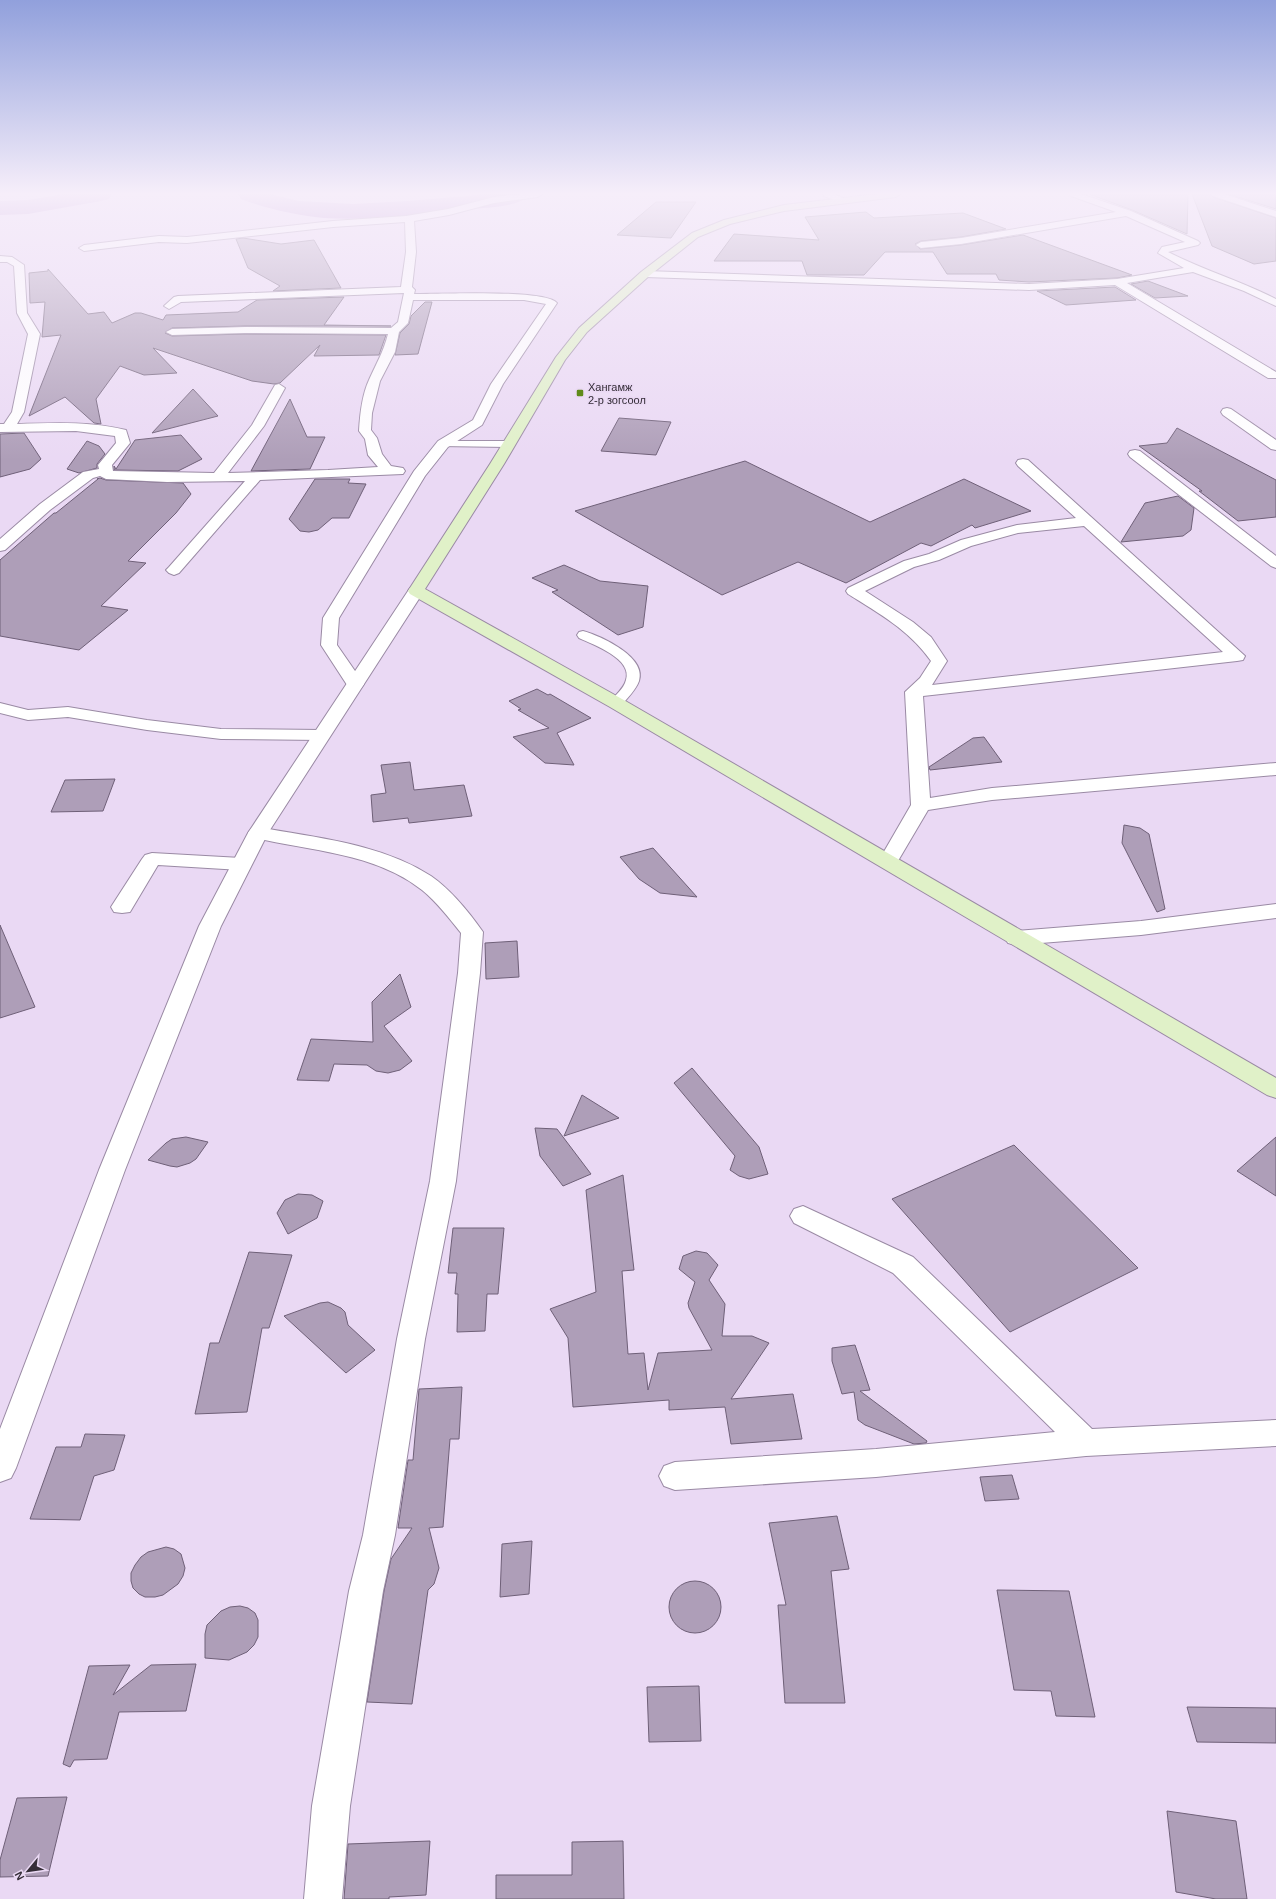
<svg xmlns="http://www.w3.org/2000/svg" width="1276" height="1899" viewBox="0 0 1276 1899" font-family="Arial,sans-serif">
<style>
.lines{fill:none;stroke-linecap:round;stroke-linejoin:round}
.river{fill:#b083c9;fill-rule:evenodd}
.building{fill:#ae9eb8;stroke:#6f6078}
.service-casing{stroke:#9a8aa4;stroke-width:2}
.minor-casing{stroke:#9a8aa4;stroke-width:2}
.tertiary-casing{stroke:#9a8aa4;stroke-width:2}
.secondary-casing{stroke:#9a8aa4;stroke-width:2}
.service{fill:#fff;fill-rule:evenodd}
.minor{fill:#fff;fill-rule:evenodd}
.tertiary{fill:#fff;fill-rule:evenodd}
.secondary{fill:#e0f1c8;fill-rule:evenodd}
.poi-dot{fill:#608b1a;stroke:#ead9f4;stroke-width:1.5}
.labels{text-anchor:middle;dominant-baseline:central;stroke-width:3;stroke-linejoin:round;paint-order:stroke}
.far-poi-label{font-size:11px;fill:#342d37;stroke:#ead9f4;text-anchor:start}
</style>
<rect width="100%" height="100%" fill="#ead9f4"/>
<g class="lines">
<g class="river">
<polygon points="64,194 112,194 109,199 101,201 28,214 0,215 0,201 28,200"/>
<path d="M238 194H270L299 201 353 204 408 201 489 194H527C527 194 524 199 524 199 512 208 476 208 461 210 416 214 370 221 324 218 295 215 268 209 241 199Z"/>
</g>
</g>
<g class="building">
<polygon points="1089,194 1188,194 1187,234 1132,210"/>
<polygon points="1192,194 1211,194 1213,197 1276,218 1276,261 1254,264 1212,246"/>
<polygon points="1228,194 1276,194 1276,209"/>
<polygon points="656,202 696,202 671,238 617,235"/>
<polygon points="866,212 874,218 963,213 1006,229 961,237 921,241 915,244 920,249 961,245 1023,235 1132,275 1117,278 1029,282 999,280 996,274 947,274 933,252 885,252 864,275 807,275 802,261 714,261 734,234 819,240 805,217"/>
<polygon points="243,238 281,244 314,240 341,288 273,291 280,286 248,268 236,239"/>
<polygon points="48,269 88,314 104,312 112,323 135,313 141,313 163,320 166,315 238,312 257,300 344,297 324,325 391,326 245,326 172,328 165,333 172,336 245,334 386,335 379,355 314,356 320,345 280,383 274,384 252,381 153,348 177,373 144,375 120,366 96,399 101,424 94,423 65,397 29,416 61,335 42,337 45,302 30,303 29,273 48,271"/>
<polygon points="1148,281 1188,296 1155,298 1131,284"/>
<polygon points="1115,287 1136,300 1066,305 1037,291"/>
<polygon points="425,302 432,302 418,354 395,355 400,333 409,324 411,316"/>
<polygon points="193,389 218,416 152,433"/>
<polygon points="290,399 307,437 325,437 310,469 251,471"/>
<polygon points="619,418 671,422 656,455 601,451"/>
<polygon points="1177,428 1276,480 1276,517 1238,521 1199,491 1202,491 1139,446 1167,443"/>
<polygon points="24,433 41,459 30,469 0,477 0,434"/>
<polygon points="181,435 202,459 178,471 114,470 114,466 116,469 135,440"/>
<polygon points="87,441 99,446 105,454 97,464 97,468 79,473 67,469"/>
<polygon points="745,461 870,522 964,479 1031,511 975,528 972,525 931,546 921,543 846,583 798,562 722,595 575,511"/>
<polygon points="100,478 106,480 183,483 191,494 176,513 128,561 146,563 101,606 128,610 79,650 0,636 0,560 54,513 56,513 98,479 97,479"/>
<polygon points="315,479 350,479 348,483 366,484 349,518 332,518 318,530 309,532 300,531 289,519"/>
<polygon points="1178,496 1194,508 1191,530 1183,536 1121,542 1145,503"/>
<polygon points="564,565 600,581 648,586 643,627 618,635 552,592 558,590 532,578"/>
<polygon points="537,689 548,695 550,694 591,718 557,733 574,765 545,763 513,737 549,728 518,710 521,709 509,701"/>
<polygon points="984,737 1002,762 930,770 929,767 973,738"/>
<polygon points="410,762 414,790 464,785 472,816 409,823 408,818 373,822 371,795 386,793 381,765"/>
<polygon points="115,779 103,811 51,812 65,780"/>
<polygon points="1124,825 1140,828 1149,834 1165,909 1157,912 1122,843"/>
<polygon points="653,848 697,897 660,893 639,879 620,857"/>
<polygon points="0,925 35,1007 0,1018"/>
<polygon points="517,941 519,977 486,979 485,943"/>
<polygon points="400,974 411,1007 384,1026 412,1061 400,1070 388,1073 376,1071 367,1065 334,1064 329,1081 297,1080 311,1039 373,1042 372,1002"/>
<polygon points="692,1068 759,1147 768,1174 749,1179 739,1176 730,1170 735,1156 674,1083"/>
<polygon points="582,1095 619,1118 564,1136"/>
<polygon points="535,1128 557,1129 591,1174 563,1186 540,1156"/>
<polygon points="186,1137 208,1142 196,1159 190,1163 177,1167 170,1166 148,1160 166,1143 172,1139"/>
<polygon points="1276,1137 1276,1196 1237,1171"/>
<polygon points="1014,1145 1138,1268 1010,1332 892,1199"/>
<polygon points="623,1175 634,1270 622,1271 628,1354 644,1353 648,1390 658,1353 712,1350 689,1308 688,1303 695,1282 679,1269 683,1256 696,1251 707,1253 718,1265 709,1280 725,1304 722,1336 752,1336 769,1343 731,1399 793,1394 802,1439 731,1444 725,1407 669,1410 669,1400 573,1407 568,1338 550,1309 596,1292 586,1190"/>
<polygon points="298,1194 312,1195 323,1201 317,1218 288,1234 277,1213 285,1200"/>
<polygon points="453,1228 504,1228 498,1294 487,1294 485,1331 457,1332 458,1294 455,1294 457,1273 448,1273"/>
<polygon points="249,1252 292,1255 269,1328 262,1328 247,1412 195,1414 210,1343 219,1343"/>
<polygon points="328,1302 341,1308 345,1312 348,1325 375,1350 346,1373 284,1316 320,1303"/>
<polygon points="855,1345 870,1390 860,1391 927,1441 926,1443 914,1444 865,1425 858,1420 854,1392 842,1394 832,1361 832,1348"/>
<polygon points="462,1387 459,1439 450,1439 443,1527 429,1528 439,1568 434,1584 428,1590 412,1704 367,1702 384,1591 391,1559 412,1528 398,1528 408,1460 413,1460 419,1389"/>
<polygon points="85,1434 125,1435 114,1470 94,1476 80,1520 30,1519 56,1447 81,1447"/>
<polygon points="1012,1475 1019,1499 985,1501 980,1477"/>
<polygon points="837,1516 849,1569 831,1571 845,1703 785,1703 778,1605 786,1605 769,1523"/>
<polygon points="532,1541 529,1594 500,1597 502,1544"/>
<polygon points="166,1547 174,1549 181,1554 185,1568 183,1576 178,1584 163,1595 155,1597 145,1597 139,1594 133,1588 131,1581 131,1573 135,1565 141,1557 148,1552"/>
<circle cx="695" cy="1607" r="26"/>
<polygon points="997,1590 1069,1591 1095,1717 1056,1716 1051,1691 1014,1690"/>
<polygon points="240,1606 248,1608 255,1613 258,1620 258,1637 254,1645 247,1652 229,1660 205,1658 205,1634 207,1625 221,1611 230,1607"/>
<polygon points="196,1664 186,1711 119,1712 107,1759 74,1760 70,1767 63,1764 89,1666 130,1665 113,1695 151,1665"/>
<polygon points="699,1686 701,1741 649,1742 647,1687"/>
<polygon points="1187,1707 1276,1708 1276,1743 1197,1742"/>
<polygon points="67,1797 48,1876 0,1877 0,1860 17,1798"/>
<polygon points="1167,1811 1236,1821 1247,1899 1216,1899 1176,1892"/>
<polygon points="430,1841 426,1895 389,1897 389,1899 344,1899 348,1844"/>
<polygon points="623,1841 624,1899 496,1899 496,1875 572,1875 572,1842"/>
</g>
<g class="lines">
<g class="service-casing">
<g id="service">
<polygon points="443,441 508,441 513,444 508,447 439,446 438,444 439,442"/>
<path d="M583 631C601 636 647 657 639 681 636 690 627 698 621 706H611L609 703C614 696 624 689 626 680 633 659 594 645 579 638L577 635 579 632Z"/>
</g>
</g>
<g class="minor-casing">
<g id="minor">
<path d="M521 194H542L538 197 494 203 449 215 414 221 416 252 412 287 415 290 414 294C437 294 546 289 557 303L503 384 482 425 448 447 425 476 339 618 337 645 364 684 361 688 355 689 349 688 321 645 323 618 414 471 438 441 473 420 491 384 546 304 524 300H413L408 323 399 332 395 352 380 381 372 413 371 430 377 438 382 454 391 466 403 468 405 471 403 474 260 480 179 573 174 575 169 573 166 570 169 567 245 481 167 482 106 479 100 476 93 478 50 510 5 550 0 551V539L40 504 83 472 99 469 98 465 116 443 115 436 76 431 0 432V424H4L12 412 28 334 17 313 14 266 7 262H0V256L12 257 24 265 27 313 40 334 24 412 17 424C54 423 89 421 126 430L130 443 112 465 113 471 214 473 252 425 275 385 279 384 285 388 264 426 228 473 328 470 378 467 368 455 365 439 359 431C360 414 362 395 369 380 377 362 383 353 388 334L245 333 172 335 166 332 172 329 245 327 391 328 398 322 404 293 181 302 169 309 164 306 174 297 178 296 401 287 406 252 405 222 333 227 187 243 159 242 84 251 79 248 84 245 159 236 187 237 333 221 406 216 448 209 494 197Z"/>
<polygon points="823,194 834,194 847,200 846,202 840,202 824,196"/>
<path d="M1070 194H1081L1131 211 1198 241 1200 243 1198 245 1168 252C1203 270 1241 281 1276 299V306L1244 291 1193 272 1127 283 1276 372V378H1268L1115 285 1029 290 645 277 640 274 645 271 1029 284 1117 279 1184 268 1158 253 1162 247 1185 242 1126 216 961 244 921 248 916 245 921 242 961 238 1116 212 1071 196Z"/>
<polygon points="1212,194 1224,194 1276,211 1276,217 1213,196"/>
<polygon points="1227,408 1231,409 1276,440 1276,450 1271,449 1223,415 1221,412 1223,409"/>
<polygon points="1135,450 1140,451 1276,556 1276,568 1271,566 1130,457 1128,454 1130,451"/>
<path d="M1023 459 1028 460 1245 656 1243 660 1237 661 923 696 930 798 992 788 1276 763V775L992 800 928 810 895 866 888 868 881 866 878 862 911 805 905 692 920 678 931 661C909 630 880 614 848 594L846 591 848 588 904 561 929 554 961 540 1017 525 1076 518 1018 466 1016 463 1018 460ZM1084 526 1223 652 932 685 947 661 931 637 913 622 865 591 914 567 939 560 971 546 1018 533Z"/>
<polygon points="0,703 28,710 68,707 147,720 221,729 321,730 327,731 330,735 327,739 321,740 221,739 147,730 68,717 28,720 0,713"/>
<path d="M258 827C316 838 380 843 431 876 451 890 469 912 483 932L480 973 456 1181 425 1339 395 1535 383 1591 350 1806 342 1899H304L312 1806 349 1591 363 1535 397 1339 430 1181 458 973 461 933C449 918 437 902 422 890 374 852 308 851 251 837L248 833 251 829Z"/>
<polygon points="152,853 241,858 248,860 251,864 248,868 241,870 158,865 130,912 122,913 114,912 111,907 142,859 145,855"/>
<polygon points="1276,904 1276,918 1141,935 1016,945 1008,943 1005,938 1008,933 1016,931 1141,921"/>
<polygon points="803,1206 913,1257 1092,1429 1276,1420 1276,1446 1086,1456 876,1477 675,1490 664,1486 659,1476 664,1466 675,1462 876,1449 1055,1432 893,1273 794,1223 790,1216 794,1209"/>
</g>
</g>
<g class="tertiary-casing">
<polygon id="tertiary" points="416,586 422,588 424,591 268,833 221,926 125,1170 16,1468 11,1478 0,1482 0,1429 99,1170 199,926 248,833 408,591 410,588"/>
</g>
<g class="secondary-casing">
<polygon id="secondary" points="877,194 900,194 896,197 784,211 730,224 698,237 649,276 587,332 565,360 504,464 425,589 622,699 1276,1078 1276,1098 1267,1095 610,707 410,594 408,591 490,464 556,357 579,328 641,272 692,233 724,220 784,205"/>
</g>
<use href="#service" class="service"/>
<use href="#minor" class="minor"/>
<use href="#tertiary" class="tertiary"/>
<use href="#secondary" class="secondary"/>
</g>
<linearGradient id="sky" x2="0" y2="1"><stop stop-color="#91a0dc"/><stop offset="0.42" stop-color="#f6eefa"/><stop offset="1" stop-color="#f6eefa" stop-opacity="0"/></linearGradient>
<rect width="1276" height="460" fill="url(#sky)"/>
<rect class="poi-dot" x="576" y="389" width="8" height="8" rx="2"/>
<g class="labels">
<g class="far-poi-label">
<text x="588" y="387">Хангамж<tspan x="588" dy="13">2-р зогсоол</tspan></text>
</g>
</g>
<g transform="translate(28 1871) rotate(241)" stroke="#ead9f4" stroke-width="3" paint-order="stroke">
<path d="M0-3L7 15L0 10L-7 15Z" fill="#342d37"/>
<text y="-6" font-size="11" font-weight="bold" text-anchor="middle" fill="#342d37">N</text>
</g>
</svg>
